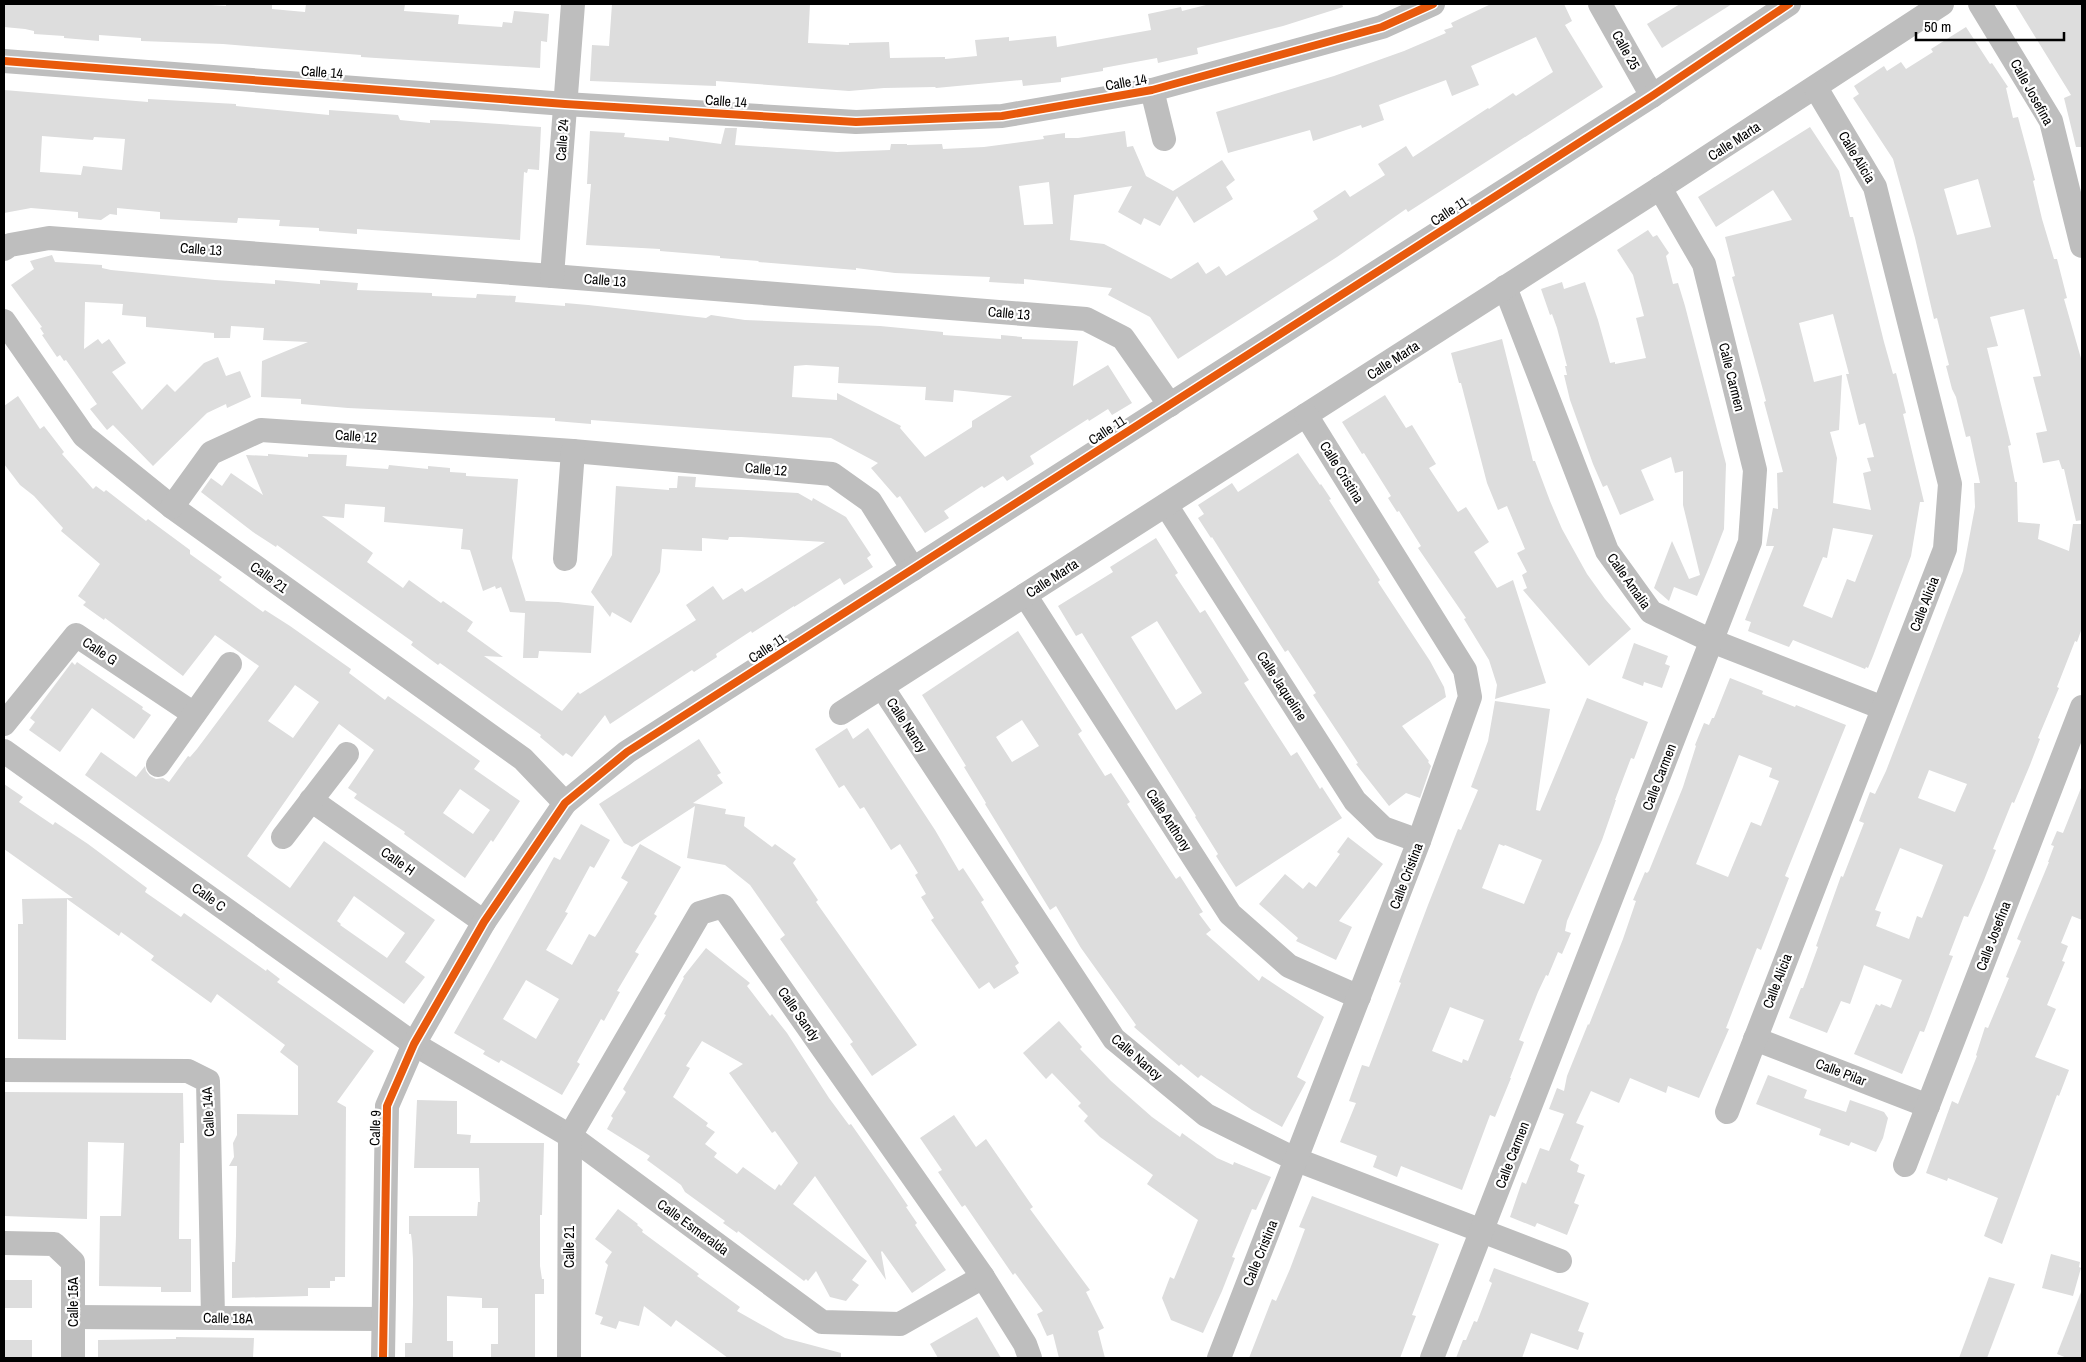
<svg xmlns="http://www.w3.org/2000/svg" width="2086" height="1362" viewBox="0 0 2086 1362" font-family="'Archivo Narrow',sans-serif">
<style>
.building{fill:#ddd;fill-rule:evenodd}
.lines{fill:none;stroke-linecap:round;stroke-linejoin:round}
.minor{stroke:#bebebe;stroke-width:24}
.cycleway-casing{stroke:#fff;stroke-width:11}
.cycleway{stroke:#e8590c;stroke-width:8}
.labels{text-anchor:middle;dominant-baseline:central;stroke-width:4.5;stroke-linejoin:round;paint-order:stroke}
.street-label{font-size:14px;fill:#000;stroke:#fff}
</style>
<rect width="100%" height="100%" fill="#fff"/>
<g class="building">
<polygon points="4,4 196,4 226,6 226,4 272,4 272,9 305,12 306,4 405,4 404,11 459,15 458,24 502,27 503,22 512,23 514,11 549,14 547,42 541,41 540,68 376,58 361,57 361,55 223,44 141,41 141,38 99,35 99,41 64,38 64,36 34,34 34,31 25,29 4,27"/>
<polygon points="612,4 810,4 808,43 849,45 849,43 889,42 890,58 945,57 945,59 977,56 975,40 1009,37 1009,41 1056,36 1057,47 1151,30 1148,14 1181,7 1182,11 1210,4 1342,4 1343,7 1283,26 1197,48 1198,54 1158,63 1157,58 1103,68 1103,71 1061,78 1061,82 1023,86 1022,80 936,88 935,87 884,88 849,91 716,81 716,86 590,81 592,45 609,46"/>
<path d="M1491 4H1564L1572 21 1565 25 1603 87 1408 212 1406 209 1337 257 1178 359 1150 317 1108 295 1112 288 1024 279V284L989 282 990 277 895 273 856 268V270L758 262 759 261 720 258V256L660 251V249L586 245 591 184H587L590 131 625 133 624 137 669 141V137L721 144 725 128H737L735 145 837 152 890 150 891 144H907V145L942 144 943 149 984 147 1044 139 1043 136 1065 133V138H1078L1125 131 1127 147 1133 146 1146 176 1173 191 1222 160 1235 180 1226 187 1233 199 1194 223 1177 196 1160 226 1144 218 1141 225 1118 212 1132 186 1074 195 1070 240 1104 244 1171 279 1198 262 1206 274 1219 266 1226 276 1318 219 1313 211 1345 190 1350 197 1385 175 1378 164 1406 146 1413 157 1488 108 1489 109 1513 93 1516 96 1553 72 1536 37 1471 66 1479 85 1452 96 1446 80 1379 105 1384 120 1362 128 1361 125 1313 141 1310 130 1228 153 1216 112 1334 76 1404 51 1446 33 1444 30 1453 27 1451 23ZM1049 182 1053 224 1024 225 1019 186Z"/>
<polygon points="1680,4 1732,4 1662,48 1647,24"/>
<polygon points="2015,4 2082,4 2082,147 2076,147 2064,98 2071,95"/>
<path d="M1966 27 1990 64 1992 63 2008 87 2006 88 2013 118 2018 117 2035 180 2033 181 2042 219 2054 259H2057L2067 298 2064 299 2082 362V520L2076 521 2064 469H2062L2059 460 2043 463 2036 433 2047 431 2033 377 2041 376 2024 309 1990 317 1998 346 1987 348 2011 445 2008 446 2015 482H2017L2018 522 2040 524 2038 539 2069 551 2073 524H2082V628L2077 642 2075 641 2057 687 2059 688 2038 738 2040 739 2030 765 2014 803 2012 802 1993 849 1996 850 1984 880 1968 917 1964 916 1949 955 1953 956 1924 1032 1920 1031 1902 1074 1854 1054 1876 1004 1880 1006 1881 1004 1891 1008 1902 980 1864 965 1850 1004 1841 1001 1827 1033 1789 1018 1801 988H1803L1818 947 1816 946 1841 876 1843 877 1864 823 1859 821 1870 792 1875 794 1886 771 1963 571 1975 507 1974 483H1980L1970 436 1966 437 1956 397 1952 389 1946 366 1949 365 1937 318 1934 319 1915 238 1893 159 1853 98 1859 94 1854 86 1884 66 1887 71 1901 62 1906 69 1933 52 1931 49ZM1978 179 1991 227 1957 235 1944 189ZM1929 770 1967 784 1955 812 1918 798ZM1900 848 1943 865 1922 918 1917 916 1909 939 1876 926 1881 912 1875 910Z"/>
<path d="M4 90 148 102V99L236 104V106L329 115V110L398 115 400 120 430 123V120L456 121 541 127 539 170 528 169 527 173 524 172 520 240 357 229V234L319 231V228L279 226 280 220 238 218 237 223 160 219V212L117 208V215L110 214 101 220 78 218V212L31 208 4 213ZM42 136 93 140 94 137 125 139 122 170 83 166 81 175 40 172Z"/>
<path d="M1810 127 1839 171 1850 217H1853L1884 342 1893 374 1896 373 1906 413 1903 414 1924 502H1920L1911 556 1873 656 1868 668 1866 667 1865 669 1793 640 1789 647 1748 631 1751 622 1745 620 1774 546H1766L1773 508 1778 509 1777 473 1783 472 1764 402 1766 401 1732 277 1735 276 1725 237 1792 220 1773 190 1716 227 1698 197ZM1833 314 1849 374H1846L1859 425 1865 423 1874 457 1867 458 1871 471 1863 473 1871 510 1833 503 1837 458 1830 432 1839 430 1842 375 1814 382 1799 323ZM1833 528 1873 535 1855 582 1847 579 1832 618 1803 606 1823 557 1827 558Z"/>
<polygon points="1648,230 1653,237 1657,235 1669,253 1666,256 1673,284 1678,283 1685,306 1726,464 1724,529 1710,565 1697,596 1674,587 1669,601 1654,588 1672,541 1689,579 1700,575 1683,505 1683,471 1675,473 1671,457 1641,470 1654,500 1620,515 1607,485 1603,487 1593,464 1570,400 1564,375 1567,375 1565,366 1567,366 1557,328 1552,314 1550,315 1541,289 1562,282 1564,289 1585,282 1598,320 1610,363 1615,362 1615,364 1646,358 1636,318 1644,316 1633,275 1617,250"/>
<path d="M52 255 55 262 102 265V268L111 270 215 280 275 284V280L320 284V280L358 283 357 290 432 293V296L476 298 477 294 516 296 515 302 565 306V303L588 305 706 318 711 315 745 320 880 326 943 332V335L1001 339V335L1022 337V339L1078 341 1073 386 1108 365 1132 403 1112 415 1108 409 1089 421 1088 419 1030 456 1034 464 1007 481 1003 476 984 488 982 486 944 511 949 518 925 533 900 496 897 498 871 468 878 463 831 438 591 420V424L555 421V418L348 408 301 404V399L261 397 262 361 308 342 263 340 264 328 231 326 230 338H214V333L146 327V317L122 315 123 304 85 302 84 349 98 339 102 344 109 339 126 363 112 372 142 410 167 384 175 392 204 363 218 357 226 376 240 371 251 397 227 408 226 404 207 413 153 466 113 425 107 430 90 409 97 404 66 360 64 361 60 355 57 357 42 335 44 334 40 328 42 327 11 285 34 269 30 261ZM806 365 839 367 838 383 926 387 925 400 953 402 954 390 1012 396 972 421V427L925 457 900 428 901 426 837 393V400L792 397 794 366Z"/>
<polygon points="1502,339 1533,461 1535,461 1550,501 1562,529 1587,574 1605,599 1631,629 1589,666 1523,590 1527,588 1522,575 1527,572 1517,553 1525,549 1507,506 1498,510 1487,483 1461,383 1459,383 1451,353"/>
<polygon points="1385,395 1406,428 1412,425 1436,464 1429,468 1458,512 1466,507 1489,542 1474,552 1497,588 1513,580 1546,683 1495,699 1497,685 1489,660 1464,619 1466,618 1418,548 1421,546 1399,511 1397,512 1388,498 1391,496 1364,453 1362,454 1342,422"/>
<path d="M18 396 40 429 44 426 64 452 62 454 93 489 96 486 104 492 106 490 146 521 148 519 190 550V554L222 577 219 580 256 607 263 612 265 610 290 626 351 669 349 673 385 700 388 696 480 761 474 769 520 801 493 842 491 840 465 878 404 834 405 832 354 798 357 794 348 788 374 750 339 724 247 856 290 888 324 841 435 920 405 962 425 977 404 1004 85 775 101 752 136 777 145 766 146 771 150 776 156 779 163 778 169 782 188 756 190 757 197 749 259 666 215 635 183 676 105 618 104 620 83 605 86 602 78 596 100 564 61 531 63 528 34 496 20 485 4 464V406ZM295 685 319 702 293 738 268 721ZM460 789 490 810 473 834 443 813ZM354 896 405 933 387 958 340 925 341 924 337 921Z"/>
<polygon points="1298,453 1320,485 1321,484 1331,499 1329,500 1380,580 1378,582 1430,661 1444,687 1446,697 1402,726 1429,761 1428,762 1431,766 1420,798 1406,793 1389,806 1356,764 1358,763 1313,695 1316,693 1288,650 1285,652 1212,537 1211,538 1198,518 1204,514 1198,505 1232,483 1238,492"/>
<polygon points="268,454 308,457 308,454 347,455 346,466 388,469 389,465 428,469 428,466 450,468 450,472 466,473 466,476 518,479 512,558 526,602 526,601 558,602 594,606 591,653 539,651 538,658 523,658 525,613 510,612 501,587 496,589 495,586 483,591 470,550 461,549 463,529 384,522 385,507 345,504 344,518 322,516 373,553 367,562 403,588 409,580 441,603 443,601 473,622 467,631 503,657 484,656 562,711 578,692 580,694 696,620 686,605 713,586 723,600 742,588 745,592 825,542 741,537 729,537 728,540 702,538 702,551 662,549 660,572 631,623 612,612 610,617 591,592 612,555 616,486 669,490 669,488 677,488 678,476 696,477 695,487 798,493 812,501 813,498 846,517 871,555 867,558 873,567 844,585 840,578 794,607 794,606 752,633 751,631 716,654 717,657 694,672 692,670 610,724 605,715 572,757 566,753 563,756 540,737 541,735 440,663 438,665 411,645 413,642 277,545 276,547 253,532 201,492 211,478 222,486 231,473 263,495 246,455 268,456"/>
<path d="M1156 538 1178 573 1175 575 1200 613 1205 610 1249 680 1244 683 1291 756 1297 752 1320 789 1322 787 1342 818 1236 887 1216 856 1218 854 1195 817 1196 816 1103 667 1082 633 1076 636 1058 606 1113 572 1110 567ZM1157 621 1202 693 1176 710 1131 637Z"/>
<path d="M1018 631 1082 731 1078 734 1105 776 1111 773 1130 802 1127 804 1176 879 1180 876 1203 912 1199 914 1211 930 1206 934 1259 981 1262 976 1324 1017 1297 1077 1306 1082 1282 1127 1252 1110 1201 1075 1198 1078 1181 1064 1179 1066 1134 1027 1136 1025 1081 948 1056 906 1050 910 985 804 986 803 964 767 966 766 922 695ZM1022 720 1039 746 1012 762 996 737Z"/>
<polygon points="1634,643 1668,656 1665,664 1670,666 1662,688 1644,682 1643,686 1622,678"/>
<polygon points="72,662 75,665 77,662 143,707 142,709 151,715 134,739 92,708 60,752 29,730 35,722 30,718"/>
<path d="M1730 678 1763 691 1762 694 1795 707 1796 705 1846 725 1785 876 1789 878 1761 950 1757 948 1726 1028 1729 1029 1699 1098 1668 1086 1666 1093 1630 1078 1619 1103 1591 1091 1576 1123 1584 1126 1570 1160 1579 1165 1577 1172 1585 1175 1574 1203 1579 1205 1567 1235 1537 1223 1535 1227 1510 1217 1522 1182 1526 1184 1540 1148 1549 1151 1564 1114 1549 1109 1557 1088 1564 1091 1567 1076 1588 1024 1589 1025 1623 939 1636 901 1633 900 1645 872 1647 873 1649 871 1683 787 1696 746 1695 745 1704 723 1709 725 1712 718H1714ZM1739 755 1772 768 1769 777 1779 781 1761 826 1751 822 1728 877 1696 864Z"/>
<path d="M1587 698 1648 722 1634 759 1631 758 1615 800H1616L1602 840 1567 921 1565 931 1571 933 1562 954 1558 952 1548 976 1546 975 1538 992 1519 1040 1524 1042 1510 1078H1511L1495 1117 1490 1115 1462 1190 1401 1166 1397 1177 1373 1167 1377 1156 1340 1142 1356 1103 1349 1101 1362 1065 1369 1067 1401 983 1399 982 1428 905 1458 829 1461 830 1478 790 1471 787 1488 741 1495 701 1550 709 1536 810 1540 811ZM1499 844 1504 846 1505 845 1542 860 1524 904 1482 888ZM1450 1007 1484 1020 1468 1061 1463 1059 1462 1063 1432 1051Z"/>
<polygon points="847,728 853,739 868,728 935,830 959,871 963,868 984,900 981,902 1019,963 1015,966 1019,973 994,989 989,982 979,989 931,920 934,918 921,897 926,894 915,875 918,873 900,844 891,850 864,807 860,809 844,785 839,788 815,749"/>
<polygon points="699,739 721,773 717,775 723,783 693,803 726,809 725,814 745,817 744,826 772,847 775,844 796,859 793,863 818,900 816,902 917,1045 872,1076 850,1044 853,1042 780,939 785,935 750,885 725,865 687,858 695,806 632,847 624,843 599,804"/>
<polygon points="4,784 23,797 19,802 53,825 55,822 88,844 147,888 145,892 181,917 184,913 266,971 267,969 280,979 277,982 374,1051 337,1102 346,1107 345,1277 335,1277 335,1281 330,1281 330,1288 308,1288 308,1296 232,1298 232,1262 235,1262 236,1236 237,1166 229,1166 234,1157 233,1143 237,1135 237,1114 298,1115 298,1066 280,1052 285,1045 217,994 211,1003 151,960 154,956 121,932 119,936 67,899 66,1040 18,1039 18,924 23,924 22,899 73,898 4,849"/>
<polygon points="2081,788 2082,920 2072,916 2061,943 2068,946 2062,961 2065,962 2047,1005 2056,1009 2035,1057 2069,1070 2059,1096 2057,1095 2002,1244 1984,1236 1998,1198 1948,1178 1947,1181 1926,1173 1952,1101 1958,1104 1977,1056 1976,1055 1985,1027 1988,1028 2009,978 2006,977 2021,941 2017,939 2049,862 2048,862 2054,846 2051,845 2057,831 2063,833"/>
<path d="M581 824 610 840 594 868 590 866 565 912 568 913 546 950 572 965 589 934 595 937 599 931 628 882 621 878 640 844 681 867 654 914 657 916 635 952 639 954 617 991 620 992 604 1021 601 1019 577 1062 580 1064 562 1095 501 1060 499 1063 483 1054 485 1051 454 1033 554 857 560 860ZM526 980 559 999 536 1039 503 1019Z"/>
<polygon points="1348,837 1383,864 1339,921 1352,927 1336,960 1296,941 1298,938 1259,904 1285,874 1303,889 1309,882 1316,887 1340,854 1337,852"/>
<path d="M706 948 750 983 747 986 770 1016 772 1014 787 1033 829 1098 849 1125 851 1124 891 1181 908 1206 906 1207 917 1223 915 1225 946 1270 912 1293 882 1251 881 1252 886 1280 815 1176 793 1204 867 1261 852 1280 859 1285 846 1301 830 1297 816 1271 808 1281 806 1279 804 1281 738 1231 737 1233 723 1223 725 1221 685 1192 681 1185 647 1160 650 1156 607 1129 613 1118 611 1116 626 1092 623 1089 666 1015 664 1014 684 978 683 977ZM702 1041 743 1064 729 1073 772 1133 775 1131 798 1163 781 1186 779 1184 775 1190 743 1167 737 1174 714 1157 717 1153 705 1144 715 1132 706 1126 708 1123 673 1097 690 1068 686 1066Z"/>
<polygon points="1059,1021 1082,1047 1080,1049 1111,1081 1152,1117 1180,1137 1182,1133 1217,1158 1233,1165 1234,1162 1271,1177 1256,1210 1252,1209 1232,1257 1235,1258 1222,1291 1203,1333 1171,1320 1162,1298 1170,1277 1174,1279 1198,1220 1147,1184 1153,1175 1100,1137 1084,1121 1088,1116 1078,1106 1081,1103 1052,1073 1046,1079 1023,1053"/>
<polygon points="1768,1075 1807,1090 1804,1098 1846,1112 1850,1100 1884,1112 1888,1118 1883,1138 1876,1152 1851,1142 1849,1146 1819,1135 1821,1129 1756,1104"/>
<polygon points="4,1092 183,1093 184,1143 180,1143 179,1239 191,1239 191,1292 161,1292 161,1287 99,1286 100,1216 121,1216 124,1143 88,1142 87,1219 4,1216"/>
<polygon points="417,1100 457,1101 457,1134 471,1135 470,1143 544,1143 542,1215 540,1215 540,1266 542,1279 544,1279 544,1294 535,1294 535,1358 491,1358 491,1344 498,1344 498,1308 482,1308 482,1298 447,1296 447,1341 453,1341 453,1358 405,1358 405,1343 412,1343 413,1304 413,1259 412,1242 411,1234 409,1234 409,1216 477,1216 478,1202 480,1202 479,1168 414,1168"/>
<polygon points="954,1115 976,1147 986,1139 1033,1207 1030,1209 1090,1290 1086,1292 1104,1328 1098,1331 1105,1358 1059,1358 1053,1334 1047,1336 1037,1314 1043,1311 1015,1273 1013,1275 965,1205 962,1207 938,1172 942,1170 920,1138"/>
<polygon points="1312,1196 1439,1244 1412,1315 1416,1316 1400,1358 1249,1358 1272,1299 1276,1301 1290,1269 1305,1229 1299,1227"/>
<polygon points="618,1209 638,1224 637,1225 643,1230 642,1232 699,1274 697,1276 740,1307 737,1311 785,1338 841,1353 841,1358 728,1358 676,1320 671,1327 644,1306 639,1326 619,1321 616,1329 600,1324 603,1317 595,1314 608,1265 605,1262 612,1252 595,1239"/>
<polygon points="2051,1254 2080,1262 2079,1267 2081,1268 2073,1296 2042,1288"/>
<polygon points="1494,1268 1589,1303 1578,1331 1584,1333 1578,1350 1531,1333 1522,1358 1456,1358 1463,1340 1466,1340 1474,1321 1477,1322 1492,1283 1489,1281"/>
<polygon points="1989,1277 2015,1284 1987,1358 1959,1358"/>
<rect x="4" y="1280" width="28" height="28"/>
<polygon points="2081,1292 2082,1292 2082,1358 2067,1358 2057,1354"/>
<polygon points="977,1317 1001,1358 938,1358 930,1344"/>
<polygon points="176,1337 254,1338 253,1358 98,1358 98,1340 176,1339"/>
<rect x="4" y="1340" width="28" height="18"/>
</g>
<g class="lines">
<g class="minor">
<polyline points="1600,4 1652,96"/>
<polyline points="1980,4 2051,121 2082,246"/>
<polyline points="4,61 565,104 856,122 1002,116 1152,90 1382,27 1433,4"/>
<polyline points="1152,90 1164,139"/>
<polyline points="4,249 10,245 49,238 552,276 1086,319 1123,338 1170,405"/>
<polyline points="552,276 573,4"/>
<polyline points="1505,287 1607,551 1651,612 1712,641 1883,708"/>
<polyline points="4,321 84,436 172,507 523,759 565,803"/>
<polyline points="1166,505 1355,801 1383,828 1419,841"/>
<polyline points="172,507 211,453 261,430 573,451 832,474 870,501 913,569"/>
<polyline points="565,559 573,451"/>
<polyline points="1025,595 1230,914 1289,966 1359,997"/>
<polyline points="882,687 1114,1039 1206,1115 1297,1160 1560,1261"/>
<polyline points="841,713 1660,188 1942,4"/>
<polyline points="4,724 76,635 194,714"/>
<polyline points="4,751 414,1044 570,1136 822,1322 900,1324 983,1277"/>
<polyline points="158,765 230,664"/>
<polyline points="311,800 484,922"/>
<polyline points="283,837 347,754"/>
<polyline points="1755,1039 1928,1106"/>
<polyline points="4,1070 188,1071 208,1081 213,1317"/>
<polyline points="1727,1112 1945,549 1950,484 1875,187 1816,88"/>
<polyline points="1905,1165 2082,707"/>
<polyline points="4,1243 54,1244 73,1262 73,1358"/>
<polyline points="73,1317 383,1319"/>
<polyline points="383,1358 387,1106 414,1044 484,922 565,803 627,752 1652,96 1789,4"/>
<polyline points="569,1358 570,1136 700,913 723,906 983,1277 1025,1344 1030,1358"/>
<polyline points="1219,1358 1419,841 1470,697 1465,670 1306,415"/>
<polyline points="1432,1358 1750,542 1755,470 1704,264 1660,188"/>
</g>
<g class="cycleway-casing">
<g id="cycleway">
<polyline points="4,61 565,104 856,122 1002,116 1152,90 1382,27 1433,4"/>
<polyline points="383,1358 387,1106 414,1044 484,922 565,803 627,752 1652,96 1789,4"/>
</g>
</g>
<use href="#cycleway" class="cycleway"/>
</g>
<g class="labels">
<g class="street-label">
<text transform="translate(1626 50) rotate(61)">Calle 25</text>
<text transform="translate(322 72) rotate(4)">Calle 14</text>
<text transform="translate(1126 82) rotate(-10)">Calle 14</text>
<text transform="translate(2032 92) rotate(61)">Calle Josefina</text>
<text transform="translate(726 101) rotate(4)">Calle 14</text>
<text transform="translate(562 140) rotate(-86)">Calle 24</text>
<text transform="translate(1734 141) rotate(-33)">Calle Marta</text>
<text transform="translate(1857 157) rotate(59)">Calle Alicia</text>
<text transform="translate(1449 211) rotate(-33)">Calle 11</text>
<text transform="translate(201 249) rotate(4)">Calle 13</text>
<text transform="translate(605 280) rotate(5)">Calle 13</text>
<text transform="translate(1009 313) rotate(5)">Calle 13</text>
<text transform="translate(1393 360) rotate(-33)">Calle Marta</text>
<text transform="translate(1732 377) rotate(76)">Calle Carmen</text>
<text transform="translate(1107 430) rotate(-33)">Calle 11</text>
<text transform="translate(356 436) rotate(4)">Calle 12</text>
<text transform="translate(766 469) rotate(5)">Calle 12</text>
<text transform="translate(1342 472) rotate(58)">Calle Cristina</text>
<text transform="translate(269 577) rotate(36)">Calle 21</text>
<text transform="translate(1052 578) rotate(-33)">Calle Marta</text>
<text transform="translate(1629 581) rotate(55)">Calle Amalia</text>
<text transform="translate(1924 604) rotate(-69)">Calle Alicia</text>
<text transform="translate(767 648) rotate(-33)">Calle 11</text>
<text transform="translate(100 651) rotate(34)">Calle G</text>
<text transform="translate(1282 686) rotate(57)">Calle Jaqueline</text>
<text transform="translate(907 725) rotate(57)">Calle Nancy</text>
<text transform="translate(1659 777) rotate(-69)">Calle Carmen</text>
<text transform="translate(1169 820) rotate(57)">Calle Anthony</text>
<text transform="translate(398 861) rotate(35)">Calle H</text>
<text transform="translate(1406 876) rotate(-69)">Calle Cristina</text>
<text transform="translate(209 897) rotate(36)">Calle C</text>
<text transform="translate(1993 936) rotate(-69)">Calle Josefina</text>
<text transform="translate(1777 981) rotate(-69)">Calle Alicia</text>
<text transform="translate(799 1014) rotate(55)">Calle Sandy</text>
<text transform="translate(1137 1057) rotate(41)">Calle Nancy</text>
<text transform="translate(1841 1072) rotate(21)">Calle Pilar</text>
<text transform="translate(208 1112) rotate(-93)">Calle 14A</text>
<text transform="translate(375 1128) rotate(-88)">Calle 9</text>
<text transform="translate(1512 1155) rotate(-69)">Calle Carmen</text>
<text transform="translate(693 1227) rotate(36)">Calle Esmeralda</text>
<text transform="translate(569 1247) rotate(-90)">Calle 21</text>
<text transform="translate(1260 1253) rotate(-68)">Calle Cristina</text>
<text transform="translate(73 1302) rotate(-90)">Calle 15A</text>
<text transform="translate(228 1318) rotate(1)">Calle 18A</text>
</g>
</g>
<rect width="2086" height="1362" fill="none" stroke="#000000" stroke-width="10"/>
<path d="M1916 32v8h148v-8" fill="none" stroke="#000000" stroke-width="2.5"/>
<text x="1924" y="32" font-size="15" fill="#000000" stroke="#ffffff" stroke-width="4" paint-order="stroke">50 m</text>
</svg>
